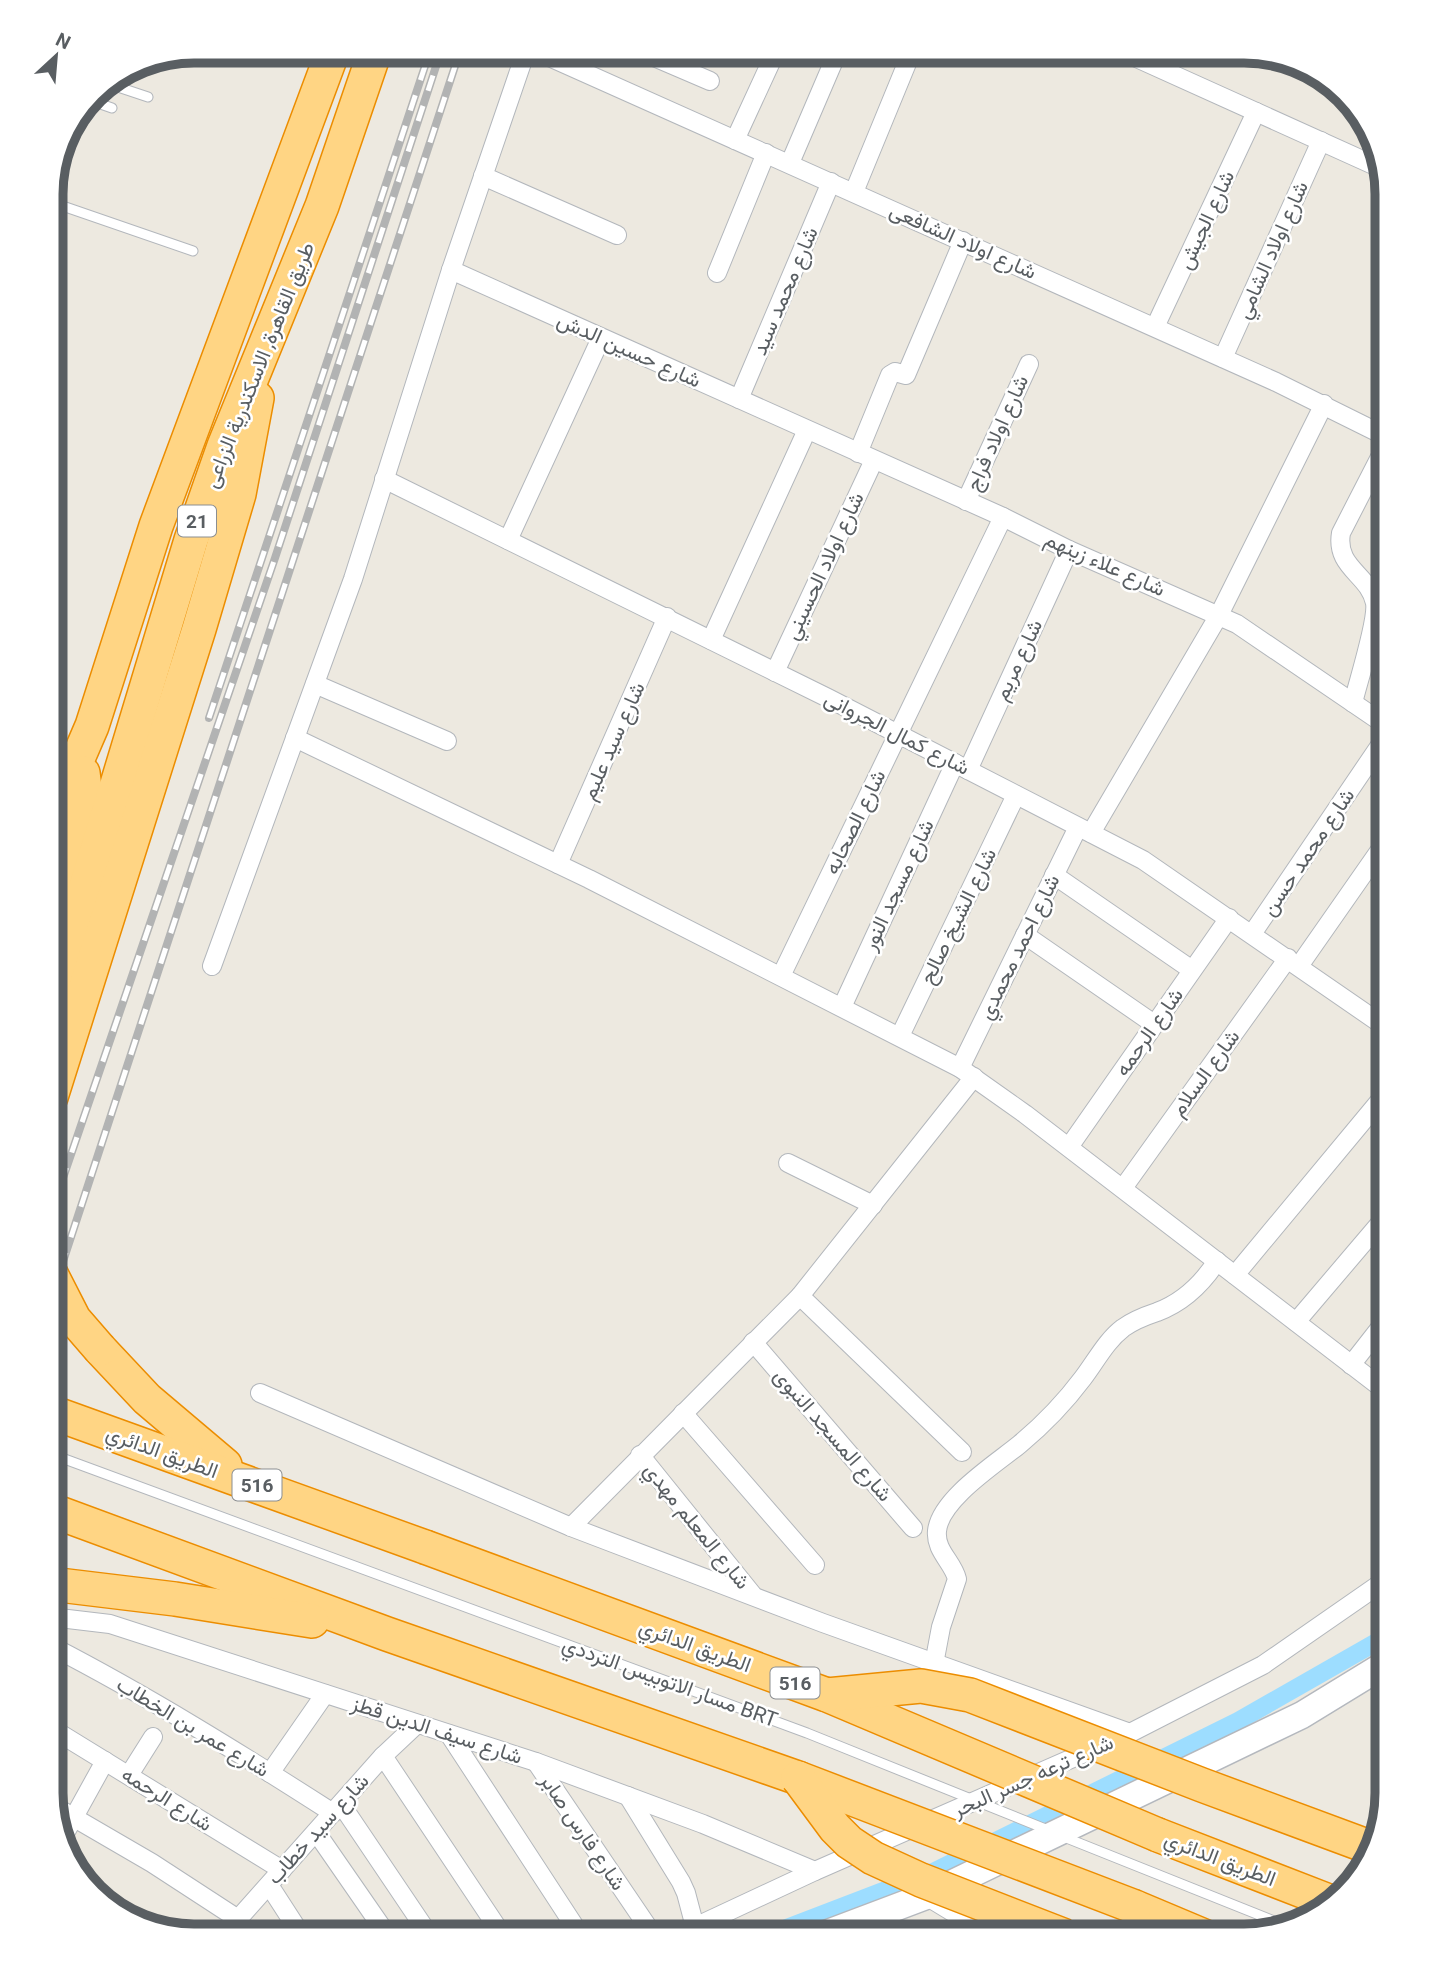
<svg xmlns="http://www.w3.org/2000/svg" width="1438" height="1987" viewBox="0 0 1438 1987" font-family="Roboto,Vazirmatn,sans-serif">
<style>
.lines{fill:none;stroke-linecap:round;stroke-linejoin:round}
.canal{stroke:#9dddff;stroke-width:18}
.lane-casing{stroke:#b3b7bc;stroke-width:11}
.street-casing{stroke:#b3b7bc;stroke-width:20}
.secondary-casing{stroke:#b4b8be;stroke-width:29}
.highway-casing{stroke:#ec8d00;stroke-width:36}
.lane{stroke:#fff;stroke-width:9}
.street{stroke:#fff;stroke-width:18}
.secondary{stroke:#fff;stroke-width:26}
.highway{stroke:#ffd584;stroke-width:33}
.rail-casing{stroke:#b2b3b3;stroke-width:8}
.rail{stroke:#fff;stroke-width:5;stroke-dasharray:16;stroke-linecap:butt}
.highway-bridge-casing{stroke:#ec8d00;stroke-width:36;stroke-linecap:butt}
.highway-bridge{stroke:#ffd584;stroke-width:33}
.labels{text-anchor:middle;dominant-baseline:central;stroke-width:5;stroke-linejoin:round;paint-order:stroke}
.shield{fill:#fff;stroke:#8b8e91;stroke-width:2}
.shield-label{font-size:19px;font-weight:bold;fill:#595e62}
.street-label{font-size:21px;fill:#595e62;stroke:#fff}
.rim{fill:none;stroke:#595e62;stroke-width:9}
</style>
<rect width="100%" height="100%" fill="#ede9e0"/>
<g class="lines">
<polyline class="canal" points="766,1936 933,1872 1238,1721 1387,1636"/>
<g class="lane-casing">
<g id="lane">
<polyline points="106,83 148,97"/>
<polyline points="89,100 112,108"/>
<polyline points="51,202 193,251"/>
<polyline points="51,1454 807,1733 1048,1830"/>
<polyline points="1064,1837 1284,1925"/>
</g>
</g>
<g class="street-casing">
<g id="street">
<polyline points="536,51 1276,382 1387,437"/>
<polyline points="640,51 710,81"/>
<polyline points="1121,51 1380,168"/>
<polyline points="735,140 776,51"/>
<polyline points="790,163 838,51"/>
<polyline points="483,176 617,235"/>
<polyline points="854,192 912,51"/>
<polyline points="451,270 1003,517 1069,550 1237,624 1387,726"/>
<polyline points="717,273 766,153"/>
<polyline points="1155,327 1256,112"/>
<polyline points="1223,358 1321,141"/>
<polyline points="739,399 831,182"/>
<polyline points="858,453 890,375 895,372 906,375 963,241"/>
<polyline points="384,479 828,698 1143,860 1387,1028"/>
<polyline points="966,501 1029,364"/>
<polyline points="508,540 601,338"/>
<polyline points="711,640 807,430"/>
<polyline points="775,672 874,460"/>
<polyline points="315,684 447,741"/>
<path d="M1353 703C1358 682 1378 620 1375 603 1369 574 1335 568 1341 533L1380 457"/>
<polyline points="295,738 589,879 960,1068 1025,1114 1387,1392"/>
<polyline points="968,770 1069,550"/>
<polyline points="1091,833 1219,615 1324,404"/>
<polyline points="558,864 667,617"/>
<polyline points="1054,875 1192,970"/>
<polyline points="1252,934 1387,735"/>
<polyline points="1025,935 1154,1024"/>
<polyline points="212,966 353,579 451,270 526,51"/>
<polyline points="1299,966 1387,840"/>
<polyline points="781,976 1003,517"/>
<polyline points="842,1007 955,763"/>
<polyline points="900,1036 1016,795"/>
<polyline points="960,1068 1078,827"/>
<polyline points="1069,1147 1229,918"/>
<polyline points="788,1163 873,1205"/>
<polyline points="1123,1188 1288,958"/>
<polyline points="1235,1275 1387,1092"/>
<polyline points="800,1296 962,1452"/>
<polyline points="1296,1322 1387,1215"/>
<polyline points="753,1342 913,1528"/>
<polyline points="1351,1365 1387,1319"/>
<polyline points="260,1393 571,1527 823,1623 1130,1733"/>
<polyline points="683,1413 815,1565"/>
<polyline points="640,1455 752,1594"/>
<polyline points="571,1527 800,1296 974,1077"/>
<polyline points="51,1617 110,1624 536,1762 703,1824 815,1871"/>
<path d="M51 1646C148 1696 241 1754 333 1813"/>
<path d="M934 1664 941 1627 957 1579C953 1562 935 1551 937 1531 940 1499 997 1463 1020 1444 1044 1424 1065 1402 1083 1378 1096 1361 1106 1341 1123 1328 1134 1320 1145 1316 1157 1312 1184 1302 1202 1284 1217 1261"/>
<polyline points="51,1728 282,1870"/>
<polyline points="449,1734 581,1936"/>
<polyline points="383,1756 503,1936"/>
<polyline points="536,1762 654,1936"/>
<polyline points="270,1773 325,1694"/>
<polyline points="129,1775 153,1737"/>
<polyline points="628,1796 681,1882 686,1893 695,1927"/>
<polyline points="341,1804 430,1936"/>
<polyline points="54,1806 152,1863 238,1919"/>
<polyline points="316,1832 388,1936"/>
<polyline points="63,1837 105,1761"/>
<polyline points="269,1885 302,1936"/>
<polyline points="926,1896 992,1936"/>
<polyline points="116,1911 129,1919"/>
<polyline points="862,1920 871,1936"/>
<polyline points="223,1936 383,1756 416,1725"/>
<polyline points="659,1936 695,1927 815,1871 1130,1733 1263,1665 1387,1579"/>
</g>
</g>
<g class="secondary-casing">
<polyline id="secondary" points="820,1936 926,1896 1302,1715 1387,1663"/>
</g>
<g class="highway-casing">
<g id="highway">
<polyline points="51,821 92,726 156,526 333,51"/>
<polyline points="51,910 85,788 83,773"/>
<polyline points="51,1002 191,540 224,446 322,206 375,51"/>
<polyline points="51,1097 199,629 239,494 257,398"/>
<polyline points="100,1349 147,1399 225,1465"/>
<polyline points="51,1412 425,1547"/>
<polyline points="51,1510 387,1634 798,1778"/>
<polyline points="51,1584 175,1599 312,1621"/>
<polyline points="1158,1835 1331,1902"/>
<polyline points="1135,1907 1204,1936"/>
</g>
</g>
<use href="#lane" class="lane"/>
<use href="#street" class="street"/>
<use href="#secondary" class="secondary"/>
<use href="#highway" class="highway"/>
<g class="rail-casing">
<g id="rail">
<polyline points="209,718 430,51"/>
<polyline points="51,1213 275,558 441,51"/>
<polyline points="51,1298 460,51"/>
</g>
</g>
<use href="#rail" class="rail"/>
<g class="highway-bridge-casing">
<g id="highway-bridge">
<polyline points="51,1274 74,1319 100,1349"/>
<polyline points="425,1547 827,1695 1158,1835"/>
<polyline points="827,1695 921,1686 970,1695 1202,1785 1372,1848"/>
<polyline points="798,1778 1135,1907"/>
<polyline points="798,1778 835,1828 849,1842 873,1858 921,1880 1065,1936"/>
</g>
</g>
<use href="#highway-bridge" class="highway-bridge"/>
</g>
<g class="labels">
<g class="shield">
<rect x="178" y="505.5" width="38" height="31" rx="5"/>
<rect x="232.5" y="1469.5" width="49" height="31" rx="5"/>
<rect x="770.5" y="1667.5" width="49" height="31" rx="5"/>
</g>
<g class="shield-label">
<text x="197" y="521">21</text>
<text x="257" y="1485">516</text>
<text x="795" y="1683">516</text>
</g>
<g class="street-label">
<text transform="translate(1206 220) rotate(-65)">شارع الجيش</text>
<text transform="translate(963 241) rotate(24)">شارع اولاد الشافعى</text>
<text transform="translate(1272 250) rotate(-66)">شارع اولاد الشامي</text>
<text transform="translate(785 291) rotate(-67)">شارع محمد سيد</text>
<text transform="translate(629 350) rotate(24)">شارع حسين الدش</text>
<text transform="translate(259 365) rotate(-68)">طريق القاهرة, الاسكندرية الزراعى</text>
<text transform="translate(997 433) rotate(-66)">شارع اولاد فراج</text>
<text transform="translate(1105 564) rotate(24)">شارع علاء زينهم</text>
<text transform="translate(824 566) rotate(-65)">شارع اولاد الحسيني</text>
<text transform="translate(1018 660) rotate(-65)">شارع مريم</text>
<text transform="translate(897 733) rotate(27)">شارع كمال الجروانى</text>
<text transform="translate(613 741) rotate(-66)">شارع سيد عليم</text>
<text transform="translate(855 822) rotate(-64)">شارع الصحابه</text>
<text transform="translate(1308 852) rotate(-56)">شارع محمد حسن</text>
<text transform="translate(898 885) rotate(-65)">شارع مسجد النور</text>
<text transform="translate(958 916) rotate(-64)">شارع الشيخ صالح</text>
<text transform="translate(1019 947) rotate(-64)">شارع احمد محمدي</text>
<text transform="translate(1149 1032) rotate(-55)">شارع الرحمه</text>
<text transform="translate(1205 1073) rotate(-54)">شارع السلام</text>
<text transform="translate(833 1435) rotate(49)">شارع المسجد النبوى</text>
<text transform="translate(162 1452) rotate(20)">الطريق الدائري</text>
<text transform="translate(697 1526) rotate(51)">شارع المعلم مهدي</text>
<text transform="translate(695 1646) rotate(20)">الطريق الدائري</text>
<text transform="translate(670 1682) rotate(20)">مسار الاتوبيس الترددي BRT</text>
<text transform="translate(193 1727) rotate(31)">شارع عمر بن الخطاب</text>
<text transform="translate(437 1730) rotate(18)">شارع سيف الدين قطز</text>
<text transform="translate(1033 1776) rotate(-24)">شارع ترعه جسر البحر</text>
<text transform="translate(167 1799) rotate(32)">شارع الرحمه</text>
<text transform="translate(318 1829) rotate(-48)">شارع سيد خطاب</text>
<text transform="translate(583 1832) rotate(56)">شارع فارس صابر</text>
<text transform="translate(1220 1859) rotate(21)">الطريق الدائري</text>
</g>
</g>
<path d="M0 0H1438V1987H0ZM194 63H1244A131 131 0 0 1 1375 194V1793A131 131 0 0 1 1244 1924H194A131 131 0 0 1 63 1793V194A131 131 0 0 1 194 63Z" fill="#fff" fill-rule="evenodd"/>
<path class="rim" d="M194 63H1244A131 131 0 0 1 1375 194V1793A131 131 0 0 1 1244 1924H194A131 131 0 0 1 63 1793V194A131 131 0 0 1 194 63Z"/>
<g transform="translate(56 56) rotate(26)" stroke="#ffffff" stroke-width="5" paint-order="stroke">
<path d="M0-5L12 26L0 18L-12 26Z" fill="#595e62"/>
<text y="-10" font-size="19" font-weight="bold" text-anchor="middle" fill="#595e62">N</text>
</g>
</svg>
